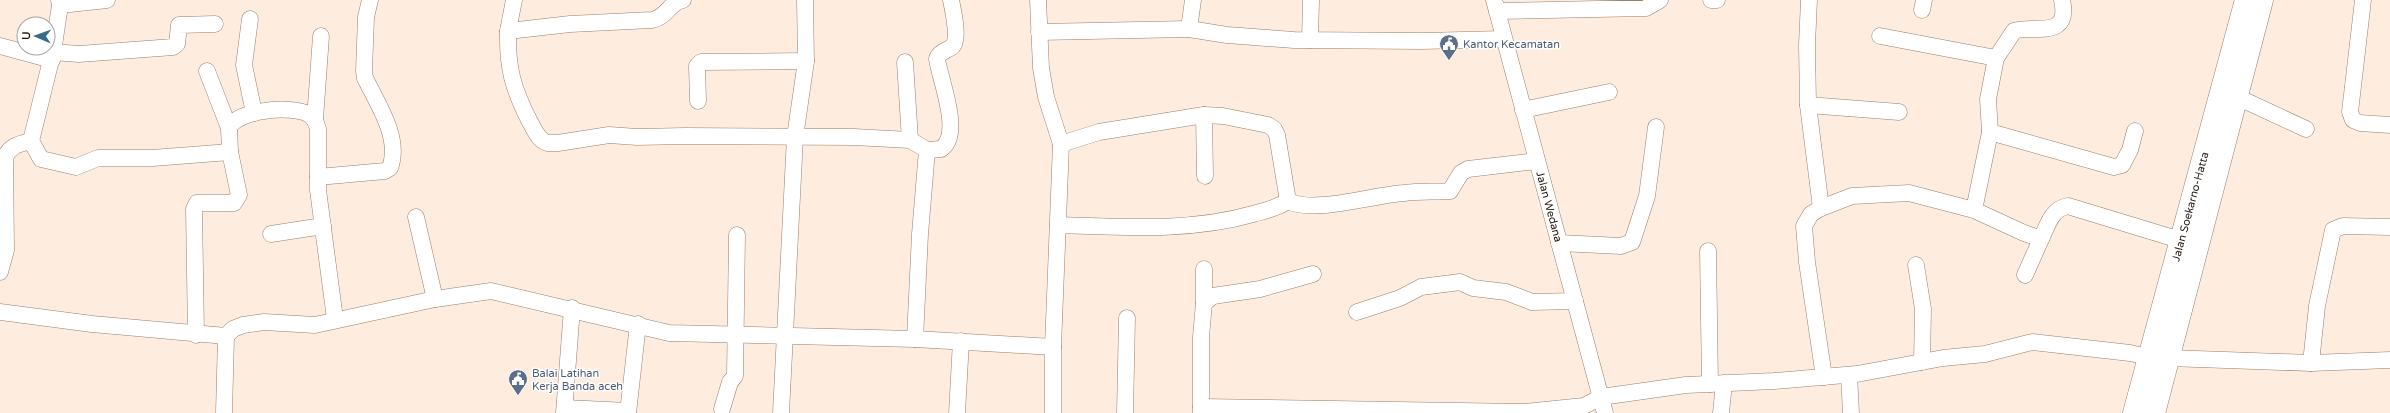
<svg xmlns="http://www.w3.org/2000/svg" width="2390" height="413" viewBox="0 0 2390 413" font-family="'Varela Round',sans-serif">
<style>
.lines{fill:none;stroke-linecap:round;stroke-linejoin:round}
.minor-casing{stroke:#987f6b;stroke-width:17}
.highway-casing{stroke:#987f6b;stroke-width:23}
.minor{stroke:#fff;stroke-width:16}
.highway{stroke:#fff;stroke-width:22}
.labels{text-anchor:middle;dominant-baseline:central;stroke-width:3;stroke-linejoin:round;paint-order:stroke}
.service-label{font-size:11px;fill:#4e5e75;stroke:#fff;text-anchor:start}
.street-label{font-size:11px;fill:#231911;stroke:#fff}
</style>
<rect width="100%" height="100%" fill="#feeddf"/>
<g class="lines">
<g class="minor-casing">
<g id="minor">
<path d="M514 0 508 31 570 24 652 20C668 17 669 2 683 0"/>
<polyline points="1038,0 1041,68 1046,97 1061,144 1053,347 1053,413"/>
<path id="s1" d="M1494 0 1605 413"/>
<polyline points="1711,0 1717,0"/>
<polyline points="1809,0 1807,45 1808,105 1821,208"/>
<polyline points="2363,0 2350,112 2353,120 2360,123 2390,125"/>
<polyline points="60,5 107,0"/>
<polyline points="1922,10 1924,0"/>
<polyline points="1497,11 1646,8 1660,0"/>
<polyline points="250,19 244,65 254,113"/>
<polyline points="1189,29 1193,0"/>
<path d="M508 31C507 68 513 89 530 122 535 130 538 140 547 143H558L609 135 637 137 685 136 854 137 910 140 927 150 920 234 915 339"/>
<polyline points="1039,32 1189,29 1227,35 1294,40 1422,41 1504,39"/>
<polyline points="1880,36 1996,58"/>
<polyline points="1310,40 1311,0"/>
<polyline points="0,46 52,60"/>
<polyline points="53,52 79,54 173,47 177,44 179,25 215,24"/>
<polyline points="905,62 910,140"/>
<polyline points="2237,97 2306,129"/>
<polyline points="698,101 697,66 701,62 806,61"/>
<polyline points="1808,105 1899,112"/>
<polyline points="1523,110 1609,92"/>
<polyline points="1204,115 1205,176"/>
<polyline points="315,119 321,36"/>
<path d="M229 128C237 110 291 105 308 114 314 117 316 122 318 129V190L335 319"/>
<polyline points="1990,132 2114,167 2122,165 2130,150 2135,131"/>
<polyline points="31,141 41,159 76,167 98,158 152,158 230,152"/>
<path d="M1061 144 1099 132 1204 115 1223 116 1268 125 1274 129 1277 135 1288 201C1314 214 1373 195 1404 193 1419 191 1435 192 1450 191L1461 173 1468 169 1537 161"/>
<path d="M927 150 941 149C963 135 940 80 937 59 939 52 946 51 952 47 960 41 953 10 951 0"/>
<path d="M318 177 385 171 390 168C401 138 378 105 365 78L364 71 366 17 370 0"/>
<path d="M1974 210 1990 132 1988 99 1996 58 2014 31C2032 24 2071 41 2062 0"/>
<polyline points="416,217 435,299"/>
<path d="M1058 225C1123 227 1190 232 1253 214 1265 211 1277 208 1288 201"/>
<polyline points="271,234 323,226"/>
<polyline points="1559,243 1621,246 1632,242 1647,196 1656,127"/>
<polyline points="1708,251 1710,384"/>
<polyline points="1916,265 1923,309 1922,362"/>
<polyline points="1204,269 1204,303"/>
<path d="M0 272 6 250 5 157C11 145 19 144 31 141L53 52 60 5 59 0"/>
<polyline points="2025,275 2041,239"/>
<polyline points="0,312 92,324 226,336 233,329 243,325 264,322 315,325 435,299 491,291 669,333 915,339 1053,347"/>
<polyline points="1357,312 1400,298 1421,287 1460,282 1473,288 1506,292 1532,302 1575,301"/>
<polyline points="196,335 194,209 197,203 234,203 239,195 230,152 229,128 207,71"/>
<polyline points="2169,358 2311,363 2390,360"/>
<polyline points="2311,363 2317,306 2333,230 2343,226 2390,227"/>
<polyline points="1849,375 1851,413"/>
<path d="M1824 377 1807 262 1804 226 1811 214 1821 208 1852 196 1909 193 1974 210 2024 233 2041 239C2048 225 2051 209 2068 206L2180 240"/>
<polyline points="1201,407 1524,412 1584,406 1601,397 1686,385 1774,381 1857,374 1943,358 1985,354 2032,342 2130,353 2148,357"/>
<polyline points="565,408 628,411"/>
<polyline points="722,409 730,382 735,376 737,235"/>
<polyline points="224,413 226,336"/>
<polyline points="564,413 572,308"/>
<polyline points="628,413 638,324"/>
<polyline points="781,413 795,137 806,61 805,0"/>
<polyline points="957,413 961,341"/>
<polyline points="1125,413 1127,318"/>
<polyline points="1201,413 1201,337 1204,303 1213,296 1260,289 1313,274"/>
<polyline points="1721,413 1724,383"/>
</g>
</g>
<g class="highway-casing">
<g id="highway">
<path id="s2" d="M2134 413 2246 0"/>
<polyline points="2154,413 2262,0"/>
</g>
</g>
<use href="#minor" class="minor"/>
<use href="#highway" class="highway"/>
</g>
<defs>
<g id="civic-pin" transform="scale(1)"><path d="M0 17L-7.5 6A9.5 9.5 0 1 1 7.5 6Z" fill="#5c6f8a" stroke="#fff"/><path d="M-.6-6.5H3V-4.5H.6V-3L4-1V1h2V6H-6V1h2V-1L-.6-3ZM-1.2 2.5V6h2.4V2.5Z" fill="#fff"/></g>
</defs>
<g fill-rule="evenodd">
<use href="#civic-pin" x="1449" y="44"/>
<use href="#civic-pin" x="518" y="379"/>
</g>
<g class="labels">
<g class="service-label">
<text x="1463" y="44">Kantor Kecamatan</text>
<text x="532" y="373">Balai Latihan<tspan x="532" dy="13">Kerja Banda aceh</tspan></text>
</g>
<g class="street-label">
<text stroke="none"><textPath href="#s2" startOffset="214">Jalan Soekarno-Hatta</textPath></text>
<text stroke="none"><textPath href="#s1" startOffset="214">Jalan Wedana</textPath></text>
</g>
</g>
<g transform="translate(36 36) rotate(272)"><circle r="19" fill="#ffffff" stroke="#a7a3a0"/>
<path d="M0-3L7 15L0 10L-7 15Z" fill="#366b87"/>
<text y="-6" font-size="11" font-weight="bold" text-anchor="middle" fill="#231911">U</text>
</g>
</svg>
